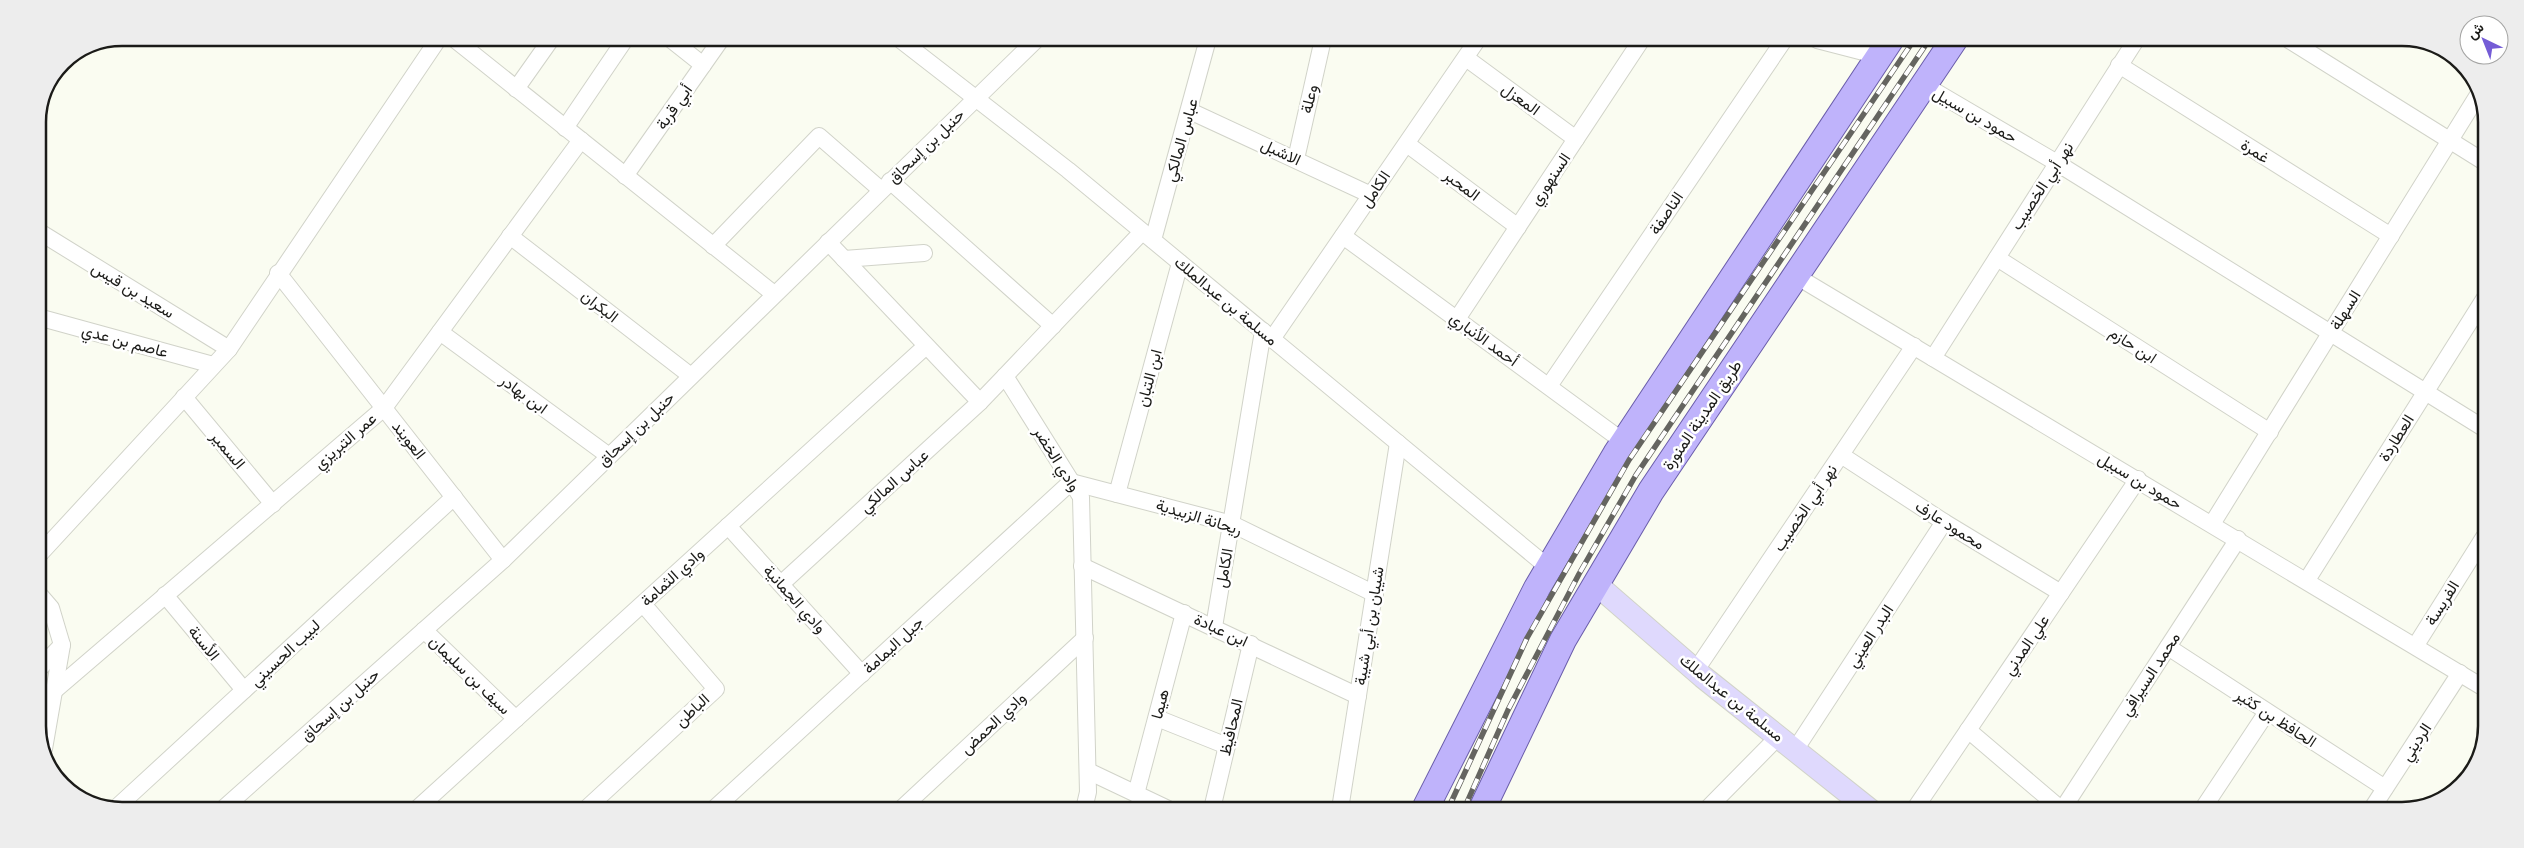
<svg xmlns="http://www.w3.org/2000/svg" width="2524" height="848" viewBox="0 0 2524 848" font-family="'Roboto Serif',Vazirmatn,serif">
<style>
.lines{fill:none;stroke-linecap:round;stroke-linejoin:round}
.street-casing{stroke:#d1d3c9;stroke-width:18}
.secondary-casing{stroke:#d1d3c9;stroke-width:24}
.primary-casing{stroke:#6a5daa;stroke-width:28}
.street{stroke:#fff;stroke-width:16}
.secondary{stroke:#dfd9fd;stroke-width:22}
.primary{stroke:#bfb3fb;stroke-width:26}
.rail-casing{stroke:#656560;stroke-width:5.5}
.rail{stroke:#fff;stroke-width:4;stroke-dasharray:11;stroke-linecap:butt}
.labels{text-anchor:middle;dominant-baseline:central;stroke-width:5;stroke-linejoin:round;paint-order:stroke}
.street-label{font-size:16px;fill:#1b1b18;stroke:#fff}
.rim{fill:none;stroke:#1b1b18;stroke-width:2.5}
</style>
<rect width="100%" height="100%" fill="#fafcf1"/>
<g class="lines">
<g class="street-casing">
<g id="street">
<polyline points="453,38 774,294"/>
<polyline points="669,38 703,65"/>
<polyline points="898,38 1068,170 1549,568"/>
<polyline points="1817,40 1879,56"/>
<polyline points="2289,40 2486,163"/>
<polyline points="1466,58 1576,139"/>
<polyline points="2119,65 2391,236"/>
<polyline points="1924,85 2057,163 2485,429"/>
<polyline points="516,89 552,38"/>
<polyline points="1190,111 1371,195"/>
<polyline points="565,128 626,38"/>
<polyline points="1407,144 1518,227"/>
<polyline points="1296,159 1323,39"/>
<polyline points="625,176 722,38"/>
<polyline points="890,181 1053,326"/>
<polyline points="38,231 229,349"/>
<polyline points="510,236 691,376"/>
<polyline points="1343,236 1624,442"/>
<polyline points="1153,240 1208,39"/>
<polyline points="828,242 980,402"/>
<polyline points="713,246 819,136 881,190"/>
<polyline points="1997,258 2270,432"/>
<polyline points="844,259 924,253"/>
<polyline points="278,273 503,560"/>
<polyline points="1796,276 2484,688"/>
<polyline points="38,317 213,365"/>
<polyline points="1457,319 1642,39"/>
<polyline points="440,332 609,456"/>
<polyline points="1272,339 1478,39"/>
<polyline points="1933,358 2136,40"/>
<polyline points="1549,386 1784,40"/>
<polyline points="184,397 273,504"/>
<polyline points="1841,455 1944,522 2061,593"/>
<polyline points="1117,494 1180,263"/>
<polyline points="2212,524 2478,95"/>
<polyline points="728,526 862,674"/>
<polyline points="38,556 229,349 439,38"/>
<polyline points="1082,566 1358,696"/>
<polyline points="2307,580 2486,296"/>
<polyline points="781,584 980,402 1005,376"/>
<polyline points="38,593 51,608 62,645 44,749"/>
<polyline points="165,595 244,690"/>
<polyline points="1214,627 1263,331"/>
<polyline points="424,630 516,719"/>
<polyline points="2416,645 2484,537"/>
<polyline points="2168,647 2385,788"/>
<polyline points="38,670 62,645"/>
<polyline points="1696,670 1914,346"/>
<polyline points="54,691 384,408 581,140"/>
<polyline points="1157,718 1227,746"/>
<polyline points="1968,730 2062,810"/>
<polyline points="1795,750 1944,522"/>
<polyline points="1088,771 1168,809"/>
<polyline points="1136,794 1184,613"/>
<polyline points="116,808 454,497"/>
<polyline points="224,808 503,560 1037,39"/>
<polyline points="418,808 926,346"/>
<polyline points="587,808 716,689 643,604"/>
<polyline points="715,808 1071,482 1232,524 1375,594"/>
<polyline points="901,809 1085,638"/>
<polyline points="1084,809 1088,792 1081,497 1005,376 1142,232"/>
<polyline points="1212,809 1251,644"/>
<polyline points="1340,809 1398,443"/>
<polyline points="1706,810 1778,737"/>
<polyline points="1914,810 2138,479"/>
<polyline points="2062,810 2238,539"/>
<polyline points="2202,810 2267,712"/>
<polyline points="2371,810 2460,673"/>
</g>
</g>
<g class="secondary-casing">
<polyline id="secondary" points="1596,584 1703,677 1870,810"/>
</g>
<g class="primary-casing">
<g id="primary">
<polyline points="1425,809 1537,588 1616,454 1890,40"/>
<polyline points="1482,809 1563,640 1651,491 1954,40"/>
</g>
</g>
<use href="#street" class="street"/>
<use href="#secondary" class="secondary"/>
<use href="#primary" class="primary"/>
<g class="rail-casing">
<g id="rail">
<polyline points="1448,809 1527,638 1629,460 1914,40"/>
<polyline points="1464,809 1508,710 1579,574 1636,475 1929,40"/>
</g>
</g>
<use href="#rail" class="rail"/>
</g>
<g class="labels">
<g class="street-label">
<text transform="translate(1309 99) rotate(-77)">وعلة</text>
<text transform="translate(1521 99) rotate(36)">المعزل</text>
<text transform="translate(674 107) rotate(-55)">أبي قربة</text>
<text transform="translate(1975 115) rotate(30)">حمود بن سبيل</text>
<text transform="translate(1181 140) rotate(-74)">عباس المالكي</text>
<text transform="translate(926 146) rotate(-44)">حنبل بن إسحاق</text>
<text transform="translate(2255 151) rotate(32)">غمرة</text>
<text transform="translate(1281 152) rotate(25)">الاشبل</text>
<text transform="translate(1550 179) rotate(-56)">السنهوري</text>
<text transform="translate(1462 185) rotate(37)">المحبر</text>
<text transform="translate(2042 186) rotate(-57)">نهر أبي الخصيب</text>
<text transform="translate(1375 189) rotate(-56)">الكامل</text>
<text transform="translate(1666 213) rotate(-56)">الناصفة</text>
<text transform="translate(133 290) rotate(31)">سعيد بن قيس</text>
<text transform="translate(1226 301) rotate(40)">مسلمة بن عبدالملك</text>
<text transform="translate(600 306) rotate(38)">البكران</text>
<text transform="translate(2345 310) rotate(-58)">السهلة</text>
<text transform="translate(1484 339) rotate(36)">أحمد الأنباري</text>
<text transform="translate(125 341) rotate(15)">عاصم بن عدي</text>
<text transform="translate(2133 345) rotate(33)">ابن حازم</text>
<text transform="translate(1149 378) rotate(-75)">ابن التبان</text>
<text transform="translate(524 394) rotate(36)">ابن بهادر</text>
<text transform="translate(1702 415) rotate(-56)">طريق المدينة المنورة</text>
<text transform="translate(636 429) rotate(-44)">حنبل بن إسحاق</text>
<text transform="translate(2396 438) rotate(-58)">العطاردة</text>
<text transform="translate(409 440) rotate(52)">العويند</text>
<text transform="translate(345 441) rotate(-41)">عمر التبريزي</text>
<text transform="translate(228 450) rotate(50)">السمير</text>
<text transform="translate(1057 459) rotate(58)">وادي الخضر</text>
<text transform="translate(894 481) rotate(-42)">عباس المالكي</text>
<text transform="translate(2140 481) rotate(31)">حمود بن سبيل</text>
<text transform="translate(1805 508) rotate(-56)">نهر أبي الخصيب</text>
<text transform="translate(1199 517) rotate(17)">ريحانة الزبيدية</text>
<text transform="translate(1950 525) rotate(32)">محمود عارف</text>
<text transform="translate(1224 568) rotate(-80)">الكامل</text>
<text transform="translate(672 577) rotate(-42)">وادي الثمامة</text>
<text transform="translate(795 599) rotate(48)">وادي الجمانية</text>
<text transform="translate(2442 603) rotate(-58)">الفريسة</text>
<text transform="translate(1369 626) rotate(-81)">شيبان بن أبي شيبة</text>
<text transform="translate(1221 630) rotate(25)">ابن عبادة</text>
<text transform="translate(1870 636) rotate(-57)">البدر العيني</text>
<text transform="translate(204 643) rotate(51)">الأسنة</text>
<text transform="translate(893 645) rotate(-43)">جبل اليمامة</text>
<text transform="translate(2026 645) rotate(-56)">علي المدني</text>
<text transform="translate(285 653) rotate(-43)">لبيب الحسيني</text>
<text transform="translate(2150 674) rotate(-57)">محمد السيرافي</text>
<text transform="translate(470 675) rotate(44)">سيف بن سليمان</text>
<text transform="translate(1732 698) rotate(39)">مسلمة بن عبدالملك</text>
<text transform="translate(1160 704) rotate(-75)">هيما</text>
<text transform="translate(340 705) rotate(-42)">حنبل بن إسحاق</text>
<text transform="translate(692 710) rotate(-43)">الباطن</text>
<text transform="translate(2276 718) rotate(33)">الحافظ بن كثير</text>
<text transform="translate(993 723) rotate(-43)">وادي الحمض</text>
<text transform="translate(1231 727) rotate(-77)">المحافيظ</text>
<text transform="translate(2416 742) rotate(-57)">الرديني</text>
</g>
</g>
<path d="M0 0H2524V848H0ZM122 46H2402A76 76 0 0 1 2478 122V726A76 76 0 0 1 2402 802H122A76 76 0 0 1 46 726V122A76 76 0 0 1 122 46Z" fill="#ededed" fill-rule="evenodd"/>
<path class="rim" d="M122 46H2402A76 76 0 0 1 2478 122V726A76 76 0 0 1 2402 802H122A76 76 0 0 1 46 726V122A76 76 0 0 1 122 46Z"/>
<g transform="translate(2484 40) rotate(317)"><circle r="24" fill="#ffffff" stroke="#a4a4a3"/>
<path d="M0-4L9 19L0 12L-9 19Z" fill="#745cd6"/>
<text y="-8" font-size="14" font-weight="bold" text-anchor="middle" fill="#1b1b18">ش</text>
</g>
</svg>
